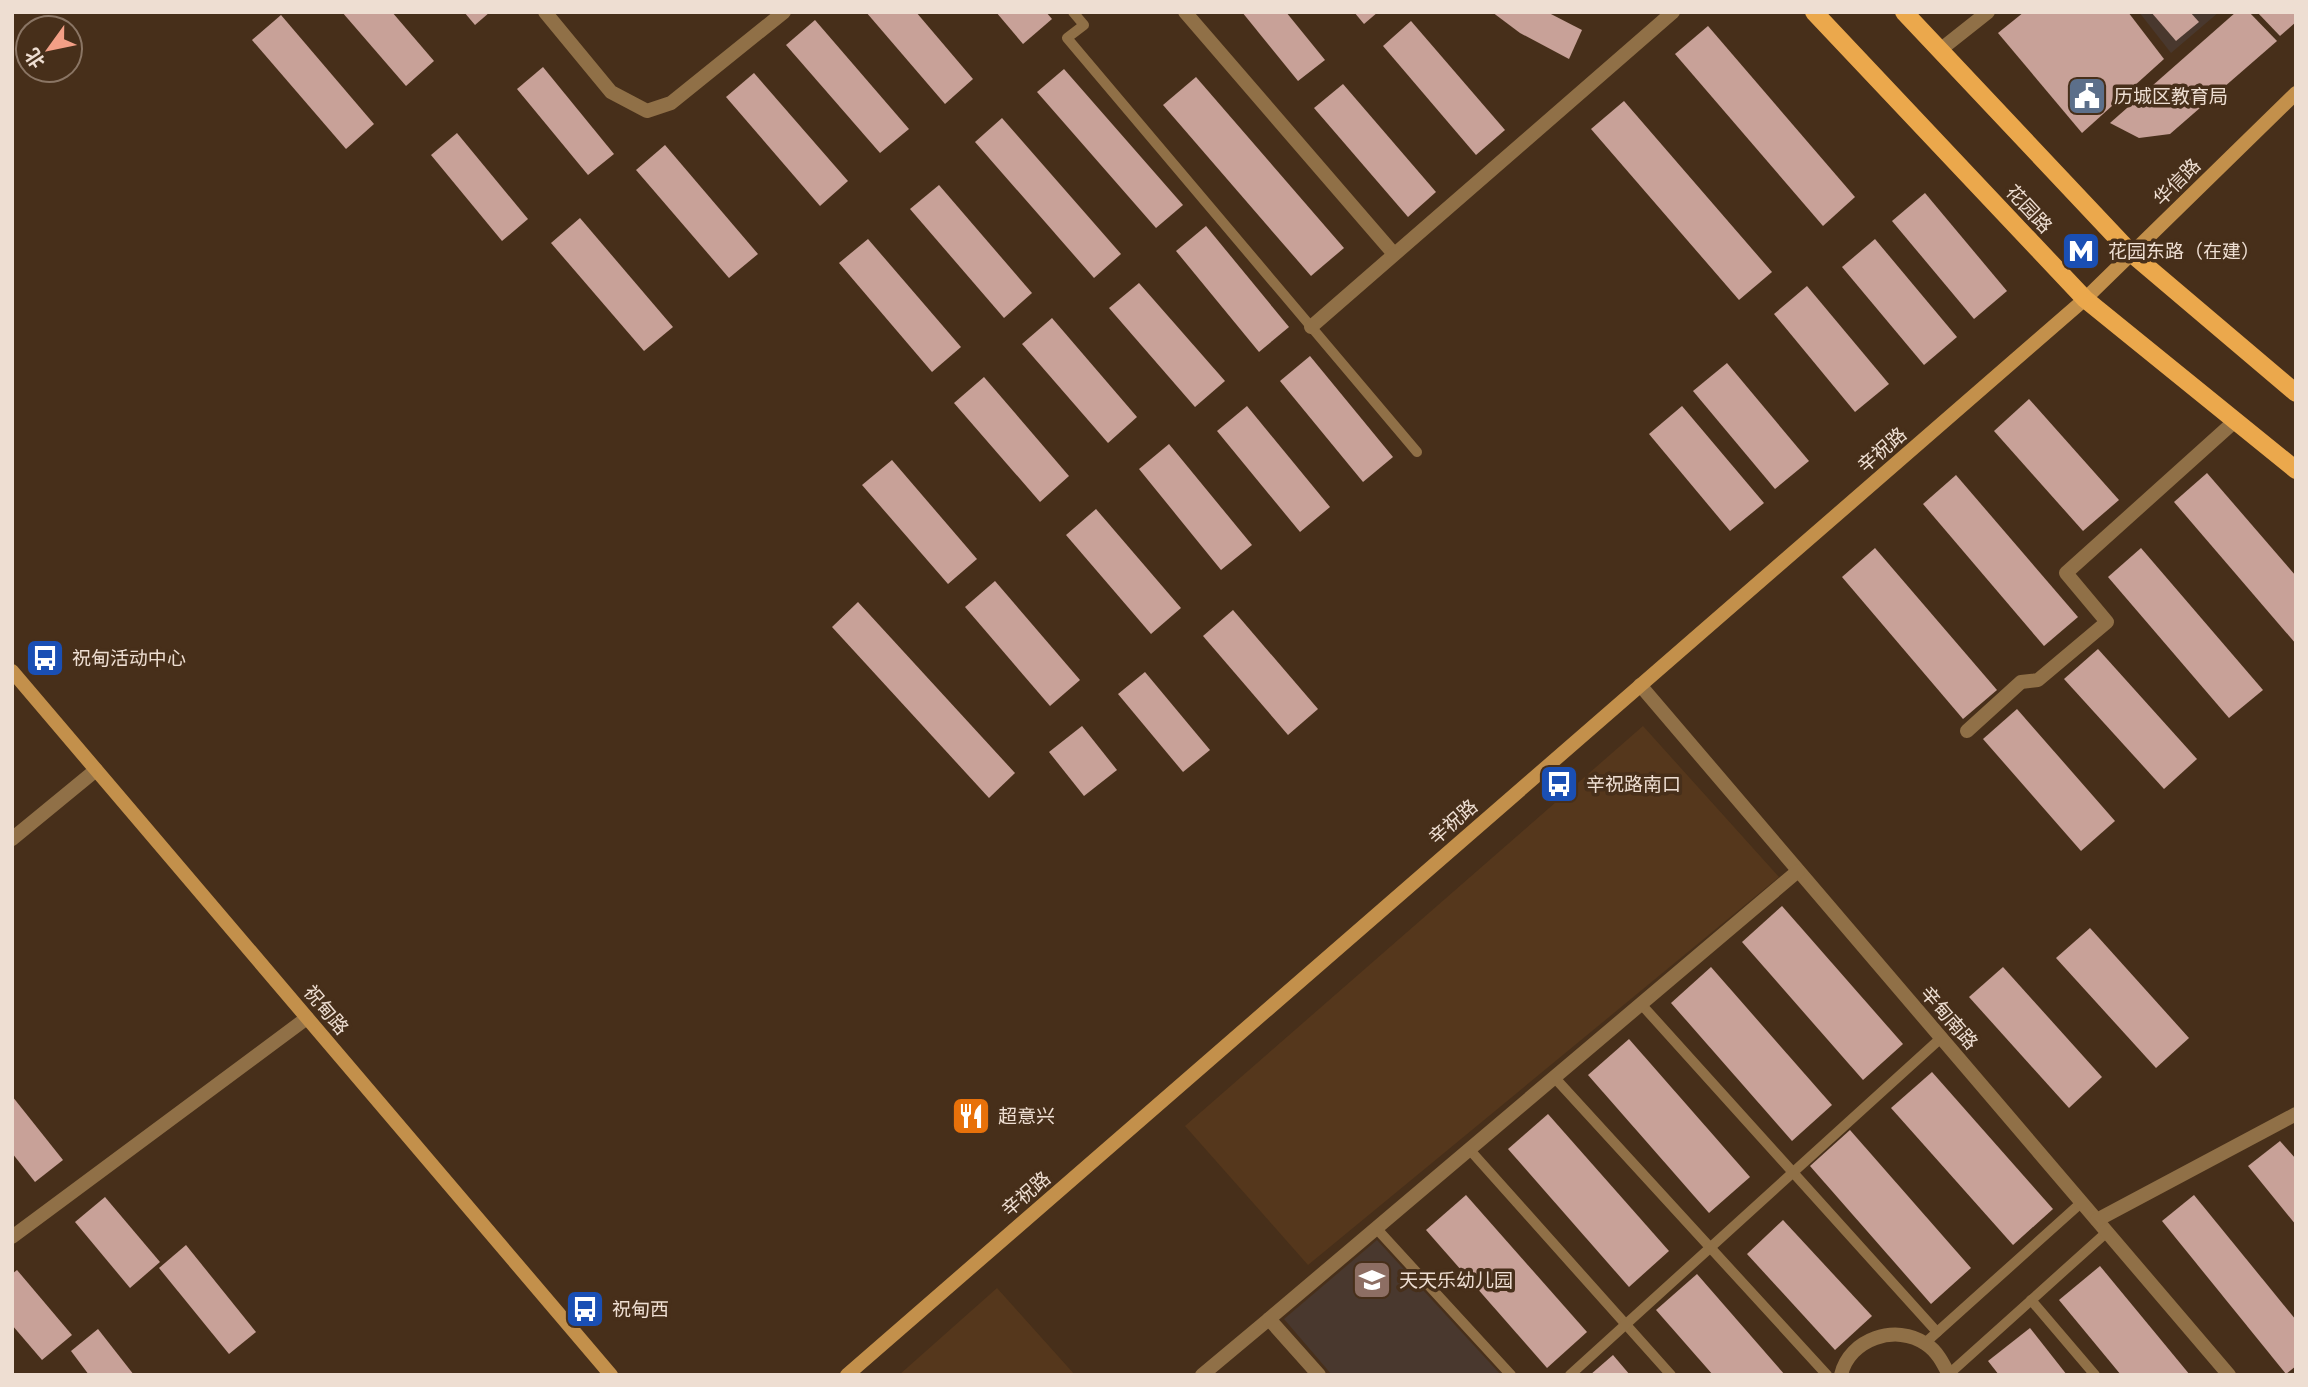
<svg xmlns="http://www.w3.org/2000/svg" width="2308" height="1387" viewBox="0 0 2308 1387" font-family="Roboto,'Noto Sans SC',sans-serif">
<style>
.built{fill:#55371c}
.education{fill:#49382e}
.building{fill:#c8a198}
.lines{fill:none;stroke-linecap:round;stroke-linejoin:round}
.lane{stroke:#907047;stroke-width:10}
.street{stroke:#907047;stroke-width:14}
.secondary{stroke:#c3904b;stroke-width:14}
.primary{stroke:#eba84c;stroke-width:18}
.labels{text-anchor:middle;dominant-baseline:central;stroke-width:7;stroke-linejoin:round;paint-order:stroke}
.poi-label{font-size:19px;fill:#eeded2;stroke:#472f1a;text-anchor:start}
.street-label{font-size:19px;fill:#eeded2;stroke:#472f1a}
</style>
<rect width="100%" height="100%" fill="#472f1a"/>
<g class="built">
<polygon points="1643,726 1779,877 1308,1265 1185,1126"/>
<polygon points="997,1288 1075,1375 899,1375"/>
</g>
<g class="education">
<polygon points="2139,12 2219,12 2171,53"/>
<polygon points="1377,1240 1501,1375 1332,1375 1284,1319"/>
</g>
<g class="building">
<polygon points="342,12 392,12 434,61 406,86"/>
<polygon points="464,12 490,12 475,25"/>
<polygon points="866,12 916,12 973,79 945,104"/>
<polygon points="996,12 1046,12 1052,19 1023,44"/>
<polygon points="1242,12 1286,12 1325,60 1298,81"/>
<polygon points="1354,12 1378,12 1364,24"/>
<polygon points="1492,12 1547,12 1582,30 1569,59 1520,33"/>
<polygon points="2024,12 2128,12 2164,59 2082,133 1998,33"/>
<polygon points="2151,12 2190,12 2199,22 2176,41"/>
<polygon points="2236,12 2249,12 2277,41 2170,134 2139,138 2110,123"/>
<polygon points="2257,12 2296,12 2296,22 2280,36"/>
<polygon points="281,15 374,124 346,149 252,40"/>
<polygon points="815,20 909,129 880,153 786,45"/>
<polygon points="1411,21 1505,130 1476,155 1383,46"/>
<polygon points="1708,26 1855,197 1823,226 1675,54"/>
<polygon points="543,67 614,154 588,175 517,89"/>
<polygon points="1064,69 1183,205 1156,228 1037,92"/>
<polygon points="754,73 848,181 820,206 726,97"/>
<polygon points="1196,77 1344,248 1311,276 1163,105"/>
<polygon points="1343,84 1436,192 1408,217 1314,108"/>
<polygon points="1624,101 1772,272 1739,300 1591,129"/>
<polygon points="1002,118 1121,254 1094,278 975,142"/>
<polygon points="457,133 528,219 502,241 431,155"/>
<polygon points="665,145 758,254 729,278 636,170"/>
<polygon points="939,185 1032,293 1004,318 910,209"/>
<polygon points="1925,193 2007,291 1974,319 1892,221"/>
<polygon points="580,218 673,327 644,351 551,243"/>
<polygon points="1206,226 1289,327 1259,352 1176,251"/>
<polygon points="868,239 961,347 932,372 839,263"/>
<polygon points="1875,239 1957,337 1924,365 1842,267"/>
<polygon points="1139,283 1225,381 1195,407 1109,308"/>
<polygon points="1807,286 1889,384 1855,412 1774,314"/>
<polygon points="1052,318 1137,417 1108,443 1022,344"/>
<polygon points="1310,356 1393,457 1363,482 1280,381"/>
<polygon points="1727,363 1809,461 1775,489 1693,391"/>
<polygon points="984,377 1069,476 1040,502 954,403"/>
<polygon points="2029,399 2119,500 2083,531 1994,431"/>
<polygon points="1247,406 1330,507 1300,532 1217,431"/>
<polygon points="1682,406 1764,503 1730,531 1649,434"/>
<polygon points="1169,444 1252,545 1221,570 1139,469"/>
<polygon points="892,460 977,559 948,584 862,485"/>
<polygon points="2207,473 2296,576 2296,644 2174,502"/>
<polygon points="1956,475 2078,617 2044,646 1923,504"/>
<polygon points="1096,509 1181,608 1151,634 1066,535"/>
<polygon points="1875,548 1997,690 1963,719 1842,577"/>
<polygon points="2141,548 2263,690 2229,718 2108,577"/>
<polygon points="995,581 1080,680 1050,706 965,607"/>
<polygon points="858,602 1015,773 989,798 832,627"/>
<polygon points="1233,610 1318,709 1288,735 1203,636"/>
<polygon points="2098,649 2197,759 2164,789 2064,679"/>
<polygon points="1145,672 1210,750 1183,772 1118,694"/>
<polygon points="2017,709 2115,821 2081,851 1983,739"/>
<polygon points="1082,726 1117,770 1084,796 1049,752"/>
<polygon points="1782,906 1903,1044 1863,1080 1742,942"/>
<polygon points="2090,928 2189,1038 2156,1068 2056,958"/>
<polygon points="1711,967 1832,1105 1792,1141 1671,1003"/>
<polygon points="2003,967 2102,1077 2069,1108 1969,997"/>
<polygon points="1629,1039 1750,1177 1709,1213 1588,1075"/>
<polygon points="1932,1072 2053,1209 2013,1245 1891,1108"/>
<polygon points="12,1096 63,1160 35,1182 12,1153"/>
<polygon points="1548,1114 1669,1251 1629,1287 1508,1149"/>
<polygon points="1850,1130 1971,1268 1931,1304 1810,1166"/>
<polygon points="2280,1141 2296,1159 2296,1225 2248,1166"/>
<polygon points="1466,1195 1587,1332 1547,1368 1426,1230"/>
<polygon points="2194,1195 2296,1320 2296,1366 2286,1374 2162,1221"/>
<polygon points="105,1197 160,1262 130,1288 75,1222"/>
<polygon points="1783,1220 1872,1316 1835,1350 1747,1254"/>
<polygon points="186,1245 256,1332 229,1354 159,1268"/>
<polygon points="2100,1266 2190,1375 2121,1375 2059,1300"/>
<polygon points="17,1270 72,1335 42,1360 12,1325 12,1274"/>
<polygon points="1697,1274 1785,1375 1713,1375 1656,1310"/>
<polygon points="2030,1328 2067,1375 1999,1375 1988,1361"/>
<polygon points="98,1329 134,1375 89,1375 71,1351"/>
<polygon points="1613,1355 1630,1375 1590,1375"/>
</g>
<g class="lines">
<g class="lane">
<polyline points="1073,12 1084,25 1067,38 1417,452"/>
<polyline points="1641,1004 1937,1332"/>
<polyline points="1554,1077 1827,1375"/>
<polyline points="1469,1149 1671,1375"/>
<polyline points="1376,1228 1511,1375"/>
<polyline points="2031,1300 2095,1375"/>
<polyline points="1925,1343 2082,1202"/>
<polyline points="1949,1374 2107,1232"/>
<polyline points="1570,1375 1941,1038"/>
</g>
<g class="street">
<polyline points="545,12 611,92 647,111 671,103 784,12"/>
<polyline points="1185,12 1394,254"/>
<polyline points="1940,50 1988,12"/>
<polyline points="1311,327 1673,12"/>
<polyline points="1640,685 2229,1375"/>
<polyline points="1967,731 2021,682 2038,680 2107,622 2066,573 2235,421"/>
<polyline points="12,839 96,770"/>
<polyline points="2097,1220 2296,1114"/>
<polyline points="12,1237 307,1018"/>
<polyline points="1202,1375 1269,1319"/>
<polyline points="1319,1375 1269,1319 1798,871"/>
<path d="M1841 1375C1849 1339 1896 1323 1926 1344 1937 1351 1943 1363 1949 1375"/>
</g>
<g class="secondary">
<polyline points="12,671 611,1375"/>
<polyline points="847,1375 2085,299 2296,93"/>
</g>
<g class="primary">
<polyline points="1814,12 2085,299 2296,470"/>
<polyline points="1904,12 2132,254 2296,393"/>
</g>
</g>
<defs>
<g id="civic-square" transform="scale(2.0125)"><rect x="-9" y="-9" width="18" height="18" rx="4" fill="#5c6f8a" stroke="#472f1a"/><path d="M-.6-6.5H3V-4.5H.6V-3L4-1V1h2V6H-6V1h2V-1L-.6-3ZM-1.2 2.5V6h2.4V2.5Z" fill="#fff"/></g>
<g id="metro-square" transform="scale(2.0125)"><rect x="-9" y="-9" width="18" height="18" rx="4" fill="#1a4fb4" stroke="#472f1a"/><path d="M-5.5 5V-5H-3L0 0L3-5H5.5V5H3V-.5L0 4L-3-.5V5Z" fill="#fff"/></g>
<g id="bus-square" transform="scale(2.0125)"><rect x="-9" y="-9" width="18" height="18" rx="4" fill="#1a4fb4" stroke="#472f1a"/><path d="M-5-6H5V4H4V6H2V4H-2V6H-4V4H-5ZM-3.5-4V0h7V-4ZM-3.5 1.2v1.5H-2V1.2ZM2 1.2v1.5H3.5V1.2Z" fill="#fff"/></g>
<g id="restaurant-square" transform="scale(2.0125)"><rect x="-9" y="-9" width="18" height="18" rx="4" fill="#e8710a" stroke="#472f1a"/><path d="M-5-6h1v4h1v-4h1v4h1v-4h1v5L-1.5 .5V6h-2V.5L-5-1ZM5-6V6H3V1.5H1.5Q1.5-4 5-6Z" fill="#fff"/></g>
<g id="school-square" transform="scale(2.0125)"><rect x="-9" y="-9" width="18" height="18" rx="4" fill="#8d6e63" stroke="#472f1a"/><path d="M0-5L7-2L0 1L-7-2ZM-4 1L0 2.5L4 1V4Q0 6-4 4Z" fill="#fff"/></g>
</defs>
<g fill-rule="evenodd">
<use href="#civic-square" x="2087" y="96"/>
<use href="#metro-square" x="2081" y="251"/>
<use href="#bus-square" x="45" y="658"/>
<use href="#bus-square" x="1559" y="784"/>
<use href="#restaurant-square" x="971" y="1116"/>
<use href="#school-square" x="1372" y="1280"/>
<use href="#bus-square" x="585" y="1309"/>
</g>
<g class="labels">
<g class="poi-label">
<text x="2114" y="96">历城区教育局</text>
<text x="2108" y="251">花园东路（在建）</text>
<text x="72" y="658">祝甸活动中心</text>
<text x="1586" y="784">辛祝路南口</text>
<text x="998" y="1116">超意兴</text>
<text x="1399" y="1280">天天乐幼儿园</text>
<text x="612" y="1309">祝甸西</text>
</g>
<g class="street-label">
<text transform="translate(2177 182) rotate(-45)">华信路</text>
<text transform="translate(2029 209) rotate(47)">花园路</text>
<text transform="translate(1882 450) rotate(-41)">辛祝路</text>
<text transform="translate(1453 822) rotate(-41)">辛祝路</text>
<text transform="translate(326 1010) rotate(50)">祝甸路</text>
<text transform="translate(1949 1018) rotate(49)">辛甸南路</text>
<text transform="translate(1026 1194) rotate(-41)">辛祝路</text>
</g>
</g>
<rect width="2308" height="1387" fill="none" stroke="#eeded2" stroke-width="28"/>
<g transform="translate(49 49) rotate(237)"><circle r="33" fill="#472f1a" stroke="#8a7564" stroke-width="2"/>
<path d="M0-5L12 26L0 18L-12 26Z" fill="#f39f86"/>
<text y="-10" font-size="19" font-weight="bold" text-anchor="middle" fill="#eeded2">北</text>
</g>
</svg>
